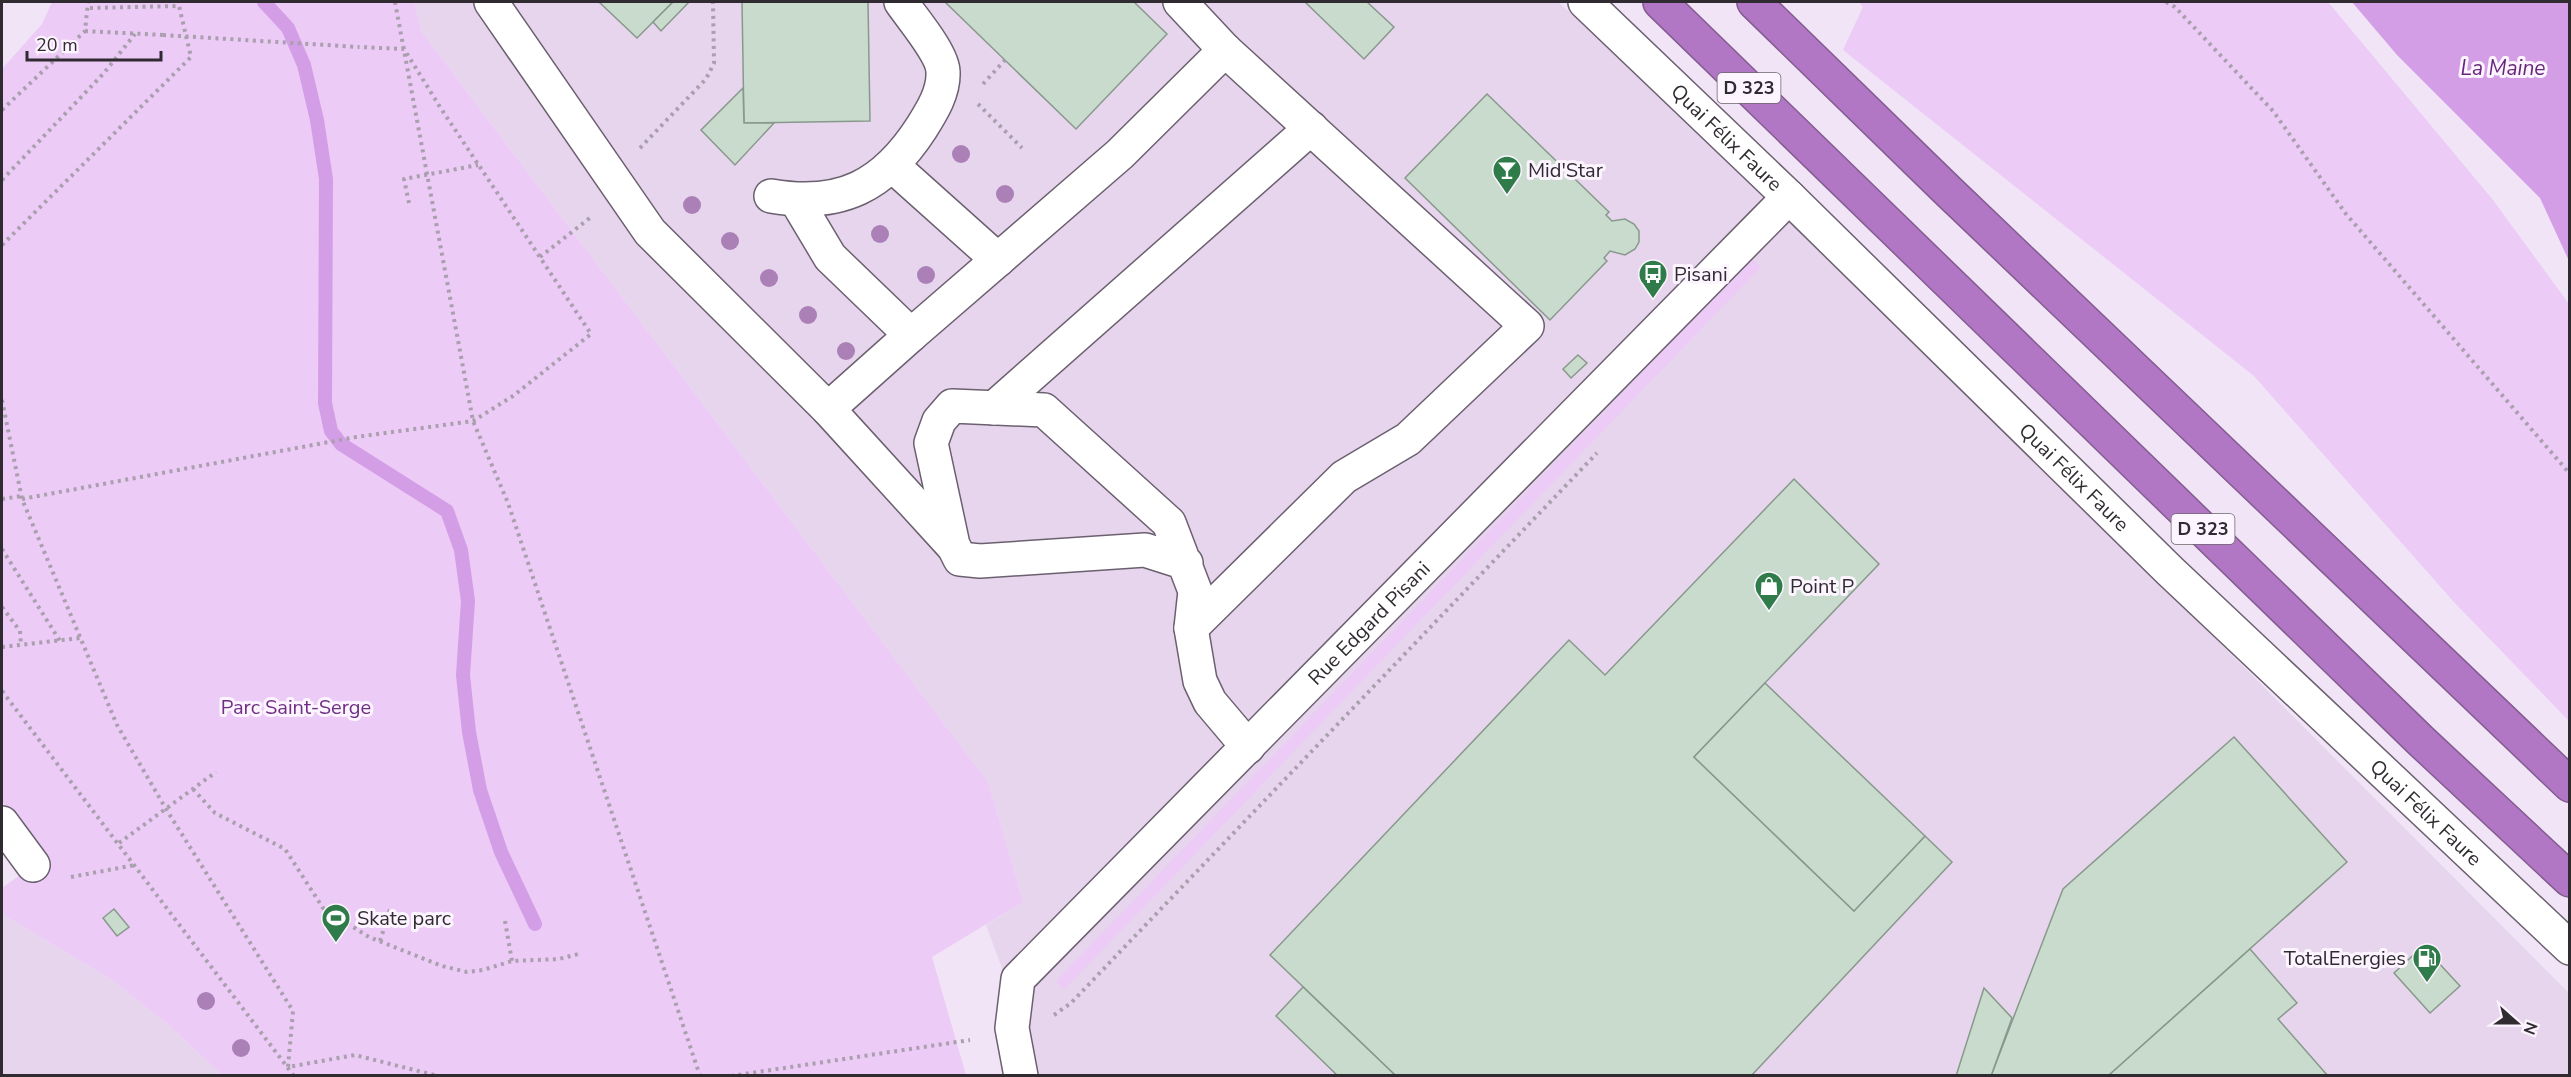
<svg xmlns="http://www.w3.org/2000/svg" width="2571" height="1077" viewBox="0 0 2571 1077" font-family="'Nunito Sans',sans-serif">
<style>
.built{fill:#e7d5ed}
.green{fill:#eccbf7}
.water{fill:#d49ee6}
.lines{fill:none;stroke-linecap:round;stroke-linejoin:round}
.stream{stroke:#d49ee6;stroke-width:14}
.building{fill:#c9dbcd;stroke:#88998c;stroke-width:1.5}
.minor-casing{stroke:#6b606f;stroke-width:36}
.highway-casing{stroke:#845c91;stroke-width:36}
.path{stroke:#a99fad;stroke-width:4;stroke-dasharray:3 4.5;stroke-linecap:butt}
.minor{stroke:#fff;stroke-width:33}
.highway{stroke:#b177c4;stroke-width:33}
.path-bridge{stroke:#a99fad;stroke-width:4;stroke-dasharray:3 4.5;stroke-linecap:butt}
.tree{fill:#aa80b7}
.labels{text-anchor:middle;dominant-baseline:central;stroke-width:6;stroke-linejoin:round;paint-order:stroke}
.shield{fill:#fcf4fe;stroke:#6d676e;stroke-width:1.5}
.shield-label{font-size:18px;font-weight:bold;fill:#302b31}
.street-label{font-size:20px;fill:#302b31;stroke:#fcf4fe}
.poi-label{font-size:20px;fill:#302b31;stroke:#fcf4fe;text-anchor:start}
.park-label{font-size:20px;fill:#6f2e83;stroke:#fcf4fe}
.water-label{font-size:21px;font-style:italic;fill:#67267b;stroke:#fcf4fe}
</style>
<rect width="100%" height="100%" fill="#f1e4f6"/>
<g class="built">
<polygon points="414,2 1558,2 1771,193 2569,993 2569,1075 1034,1075 1010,990 986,925 1023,902 988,782 421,31"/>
<polygon points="2,914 112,980 170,1026 222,1075 2,1075"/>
</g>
<g class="green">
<polygon points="52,2 414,2 421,31 988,782 1023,902 932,957 966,1075 222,1075 170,1026 112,980 2,914 2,888 44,858 2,801 2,69 42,24"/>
<polygon points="1859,2 2328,2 2493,200 2569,304 2569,721 2453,601 2254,376 1843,50 1863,7"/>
<polygon points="1752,258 1761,267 1064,990 1056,981"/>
</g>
<polygon class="water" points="2352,2 2569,2 2569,261 2540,198 2397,55"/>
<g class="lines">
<polyline class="stream" points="264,2 288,28 304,65 317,120 326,179 325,403 331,431 341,444 447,511 461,550 468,601 463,675 469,732 480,790 501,852 535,924"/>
</g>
<g class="building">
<polygon points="599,2 673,2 637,38"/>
<polygon points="673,2 689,2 661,31 653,22"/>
<polygon points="742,2 868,2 870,121 744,123"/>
<polygon points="945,2 1134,2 1167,34 1076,129"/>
<polygon points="1305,2 1367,2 1394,27 1364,59"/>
<polygon points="743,88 744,123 774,123 735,165 701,130"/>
<polygon points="1487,94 1609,212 1606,215 1612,221 1625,219 1634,224 1639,231 1639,242 1635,249 1625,255 1610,251 1604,258 1607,261 1550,320 1405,178"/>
<polygon points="1578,355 1587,363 1571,378 1563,369"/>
<polygon points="1794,479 1879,564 1694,757 1854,911 1925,836 1952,862 1751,1076 1396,1076 1270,955 1569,640 1605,675"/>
<polygon points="1765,683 1925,836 1854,911 1694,757"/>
<polygon points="2234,737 2347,862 2108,1076 1991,1076 2063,889"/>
<polygon points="114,909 129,927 117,936 103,918"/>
<polygon points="2423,946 2460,986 2430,1013 2394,973"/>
<polygon points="2250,949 2297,1003 2278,1019 2328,1076 2108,1076"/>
<polygon points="1303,987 1396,1076 1338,1076 1276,1016"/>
<polygon points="1984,988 2012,1018 2008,1029 1991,1076 1956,1076"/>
</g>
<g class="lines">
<g class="minor-casing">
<g id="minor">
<polyline points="491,2 650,232 828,409 911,335"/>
<path id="s1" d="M1585 2 1789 197 2170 571 2570 948"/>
<polyline points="893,166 998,260"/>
<path d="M771 196C841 208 884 186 922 127 932 111 944 92 943 72 943 54 912 18 901 2"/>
<polyline points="796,200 830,257 911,335 1120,154 1225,50 1180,2"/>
<polyline points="994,408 1311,128"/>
<polyline points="828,409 952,545"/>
<polyline points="1186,563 1145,550 980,561 960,559 953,545 931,443 939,421 952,406 1044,410 1169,523 1195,591 1191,628 1200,681 1210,702 1248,747"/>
<polyline points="1191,628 1344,477 1408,439 1527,326 1225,50"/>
<polyline points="2,823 33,865"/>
<path id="s2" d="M1021 1076 1012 1028 1018 979 1789 197"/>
</g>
</g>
<g class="highway-casing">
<g id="highway">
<polyline points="1660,2 2421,741 2570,880"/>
<polyline points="1754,2 1946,189 2570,785"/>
</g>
</g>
<g class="path">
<polyline points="395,2 473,421 508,503 700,1076"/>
<polyline points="2166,2 2175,7 2273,111 2346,214 2570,474"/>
<polyline points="85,31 163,35"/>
<polyline points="983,84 1005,60"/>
<polyline points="978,104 1022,148"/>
<polyline points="2,110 85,31 88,2"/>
<polyline points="640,148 706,79 714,63 713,2"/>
<polyline points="2,180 104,73 135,34"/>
<polyline points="409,203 404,179 478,165"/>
<polyline points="2,245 191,57 179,6 89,8"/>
<polyline points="540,257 591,217"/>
<polyline points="2,400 22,499 117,725 166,809 293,1011 288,1067 355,1055 438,1076"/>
<polyline points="2,499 22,496"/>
<polyline points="22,499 356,437 473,421 513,396 591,334 440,107 404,49 359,47"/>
<polyline points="2,549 60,641"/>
<polyline points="2,607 20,631 21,645"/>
<polyline points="2,647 80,638"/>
<polyline points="2,691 294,1076"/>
<polyline points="193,789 215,813 285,849 323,908 369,937 442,966 467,972 483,970 512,961 559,959 578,954"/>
<polyline points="119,843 216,772"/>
<polyline points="71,877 135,865"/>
<polyline points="505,921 512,961"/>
<polyline points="380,941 391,906"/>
<polyline points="1054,1015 1071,1003 1597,453"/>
<polyline points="731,1076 970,1040"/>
</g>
<use href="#minor" class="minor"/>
<use href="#highway" class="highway"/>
<polyline class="path-bridge" points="163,35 359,47"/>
</g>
<g class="tree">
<circle cx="961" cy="154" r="9"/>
<circle cx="1005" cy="194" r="9"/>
<circle cx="692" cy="205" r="9"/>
<circle cx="880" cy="234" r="9"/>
<circle cx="730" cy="241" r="9"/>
<circle cx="926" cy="275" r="9"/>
<circle cx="769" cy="278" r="9"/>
<circle cx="808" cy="315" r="9"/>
<circle cx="846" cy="351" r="9"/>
<circle cx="206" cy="1001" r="9"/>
<circle cx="241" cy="1048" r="9"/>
</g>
<defs>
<g id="bar-pin" transform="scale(1.5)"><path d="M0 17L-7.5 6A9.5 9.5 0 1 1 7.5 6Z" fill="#2f7b49" stroke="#fcf4fe"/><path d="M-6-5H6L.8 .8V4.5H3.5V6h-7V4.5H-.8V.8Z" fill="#fff"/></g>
<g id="bus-pin" transform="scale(1.5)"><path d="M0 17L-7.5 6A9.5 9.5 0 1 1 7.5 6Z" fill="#2f7b49" stroke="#fcf4fe"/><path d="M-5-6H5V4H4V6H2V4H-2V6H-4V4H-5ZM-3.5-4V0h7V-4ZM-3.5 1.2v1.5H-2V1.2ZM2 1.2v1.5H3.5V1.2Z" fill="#fff"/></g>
<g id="shop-pin" transform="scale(1.5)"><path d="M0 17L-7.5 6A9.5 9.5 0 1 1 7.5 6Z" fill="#2f7b49" stroke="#fcf4fe"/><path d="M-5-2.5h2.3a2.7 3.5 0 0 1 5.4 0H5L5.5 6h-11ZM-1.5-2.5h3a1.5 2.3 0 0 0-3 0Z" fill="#fff"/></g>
<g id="stadium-pin" transform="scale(1.5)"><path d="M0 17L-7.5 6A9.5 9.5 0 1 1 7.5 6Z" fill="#2f7b49" stroke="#fcf4fe"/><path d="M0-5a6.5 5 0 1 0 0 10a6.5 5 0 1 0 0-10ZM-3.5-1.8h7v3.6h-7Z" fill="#fff"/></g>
<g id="fuel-pin" transform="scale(1.5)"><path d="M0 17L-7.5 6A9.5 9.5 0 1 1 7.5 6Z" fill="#2f7b49" stroke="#fcf4fe"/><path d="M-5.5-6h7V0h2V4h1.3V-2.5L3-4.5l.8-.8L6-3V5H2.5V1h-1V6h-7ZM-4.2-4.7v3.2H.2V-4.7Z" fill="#fff"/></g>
</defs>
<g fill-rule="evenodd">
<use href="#bar-pin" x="1507" y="170"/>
<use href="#bus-pin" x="1653" y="274"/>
<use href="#shop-pin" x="1769" y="586"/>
<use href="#stadium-pin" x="336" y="918"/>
<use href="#fuel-pin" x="2427" y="958"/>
</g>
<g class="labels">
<g class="shield">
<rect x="1717.5" y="73" width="63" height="30" rx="4.5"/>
<rect x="2171.5" y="514" width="63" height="30" rx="4.5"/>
</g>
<g class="shield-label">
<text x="1749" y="88">D 323</text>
<text x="2203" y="529">D 323</text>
</g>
<g class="street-label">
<text stroke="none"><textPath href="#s1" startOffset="196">Quai Félix Faure</textPath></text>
<text stroke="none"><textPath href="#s1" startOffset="682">Quai Félix Faure</textPath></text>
<text stroke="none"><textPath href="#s2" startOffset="598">Rue Edgard Pisani</textPath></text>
<text stroke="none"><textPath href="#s1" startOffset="1168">Quai Félix Faure</textPath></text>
</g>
<g class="poi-label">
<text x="1528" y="170">Mid'Star</text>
<text x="1674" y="274">Pisani</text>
<text x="1790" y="586">Point P</text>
<text x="357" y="918">Skate parc</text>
<text x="2406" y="958" text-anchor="end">TotalEnergies</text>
</g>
<g class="park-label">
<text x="296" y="707">Parc Saint-Serge</text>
</g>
<g class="water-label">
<text x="2503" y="68">La Maine</text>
</g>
</g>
<rect width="2571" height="1077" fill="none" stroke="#302b31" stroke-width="6"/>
<g transform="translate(2517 1023) rotate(111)" stroke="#fcf4fe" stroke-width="4.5" paint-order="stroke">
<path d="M0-4.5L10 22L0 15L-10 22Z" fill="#302b31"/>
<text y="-9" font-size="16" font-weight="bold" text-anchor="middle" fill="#302b31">N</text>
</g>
<path d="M27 51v9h134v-9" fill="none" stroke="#302b31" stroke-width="3"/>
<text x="36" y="51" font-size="18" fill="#302b31" stroke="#fcf4fe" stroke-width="4.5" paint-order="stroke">20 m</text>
</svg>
